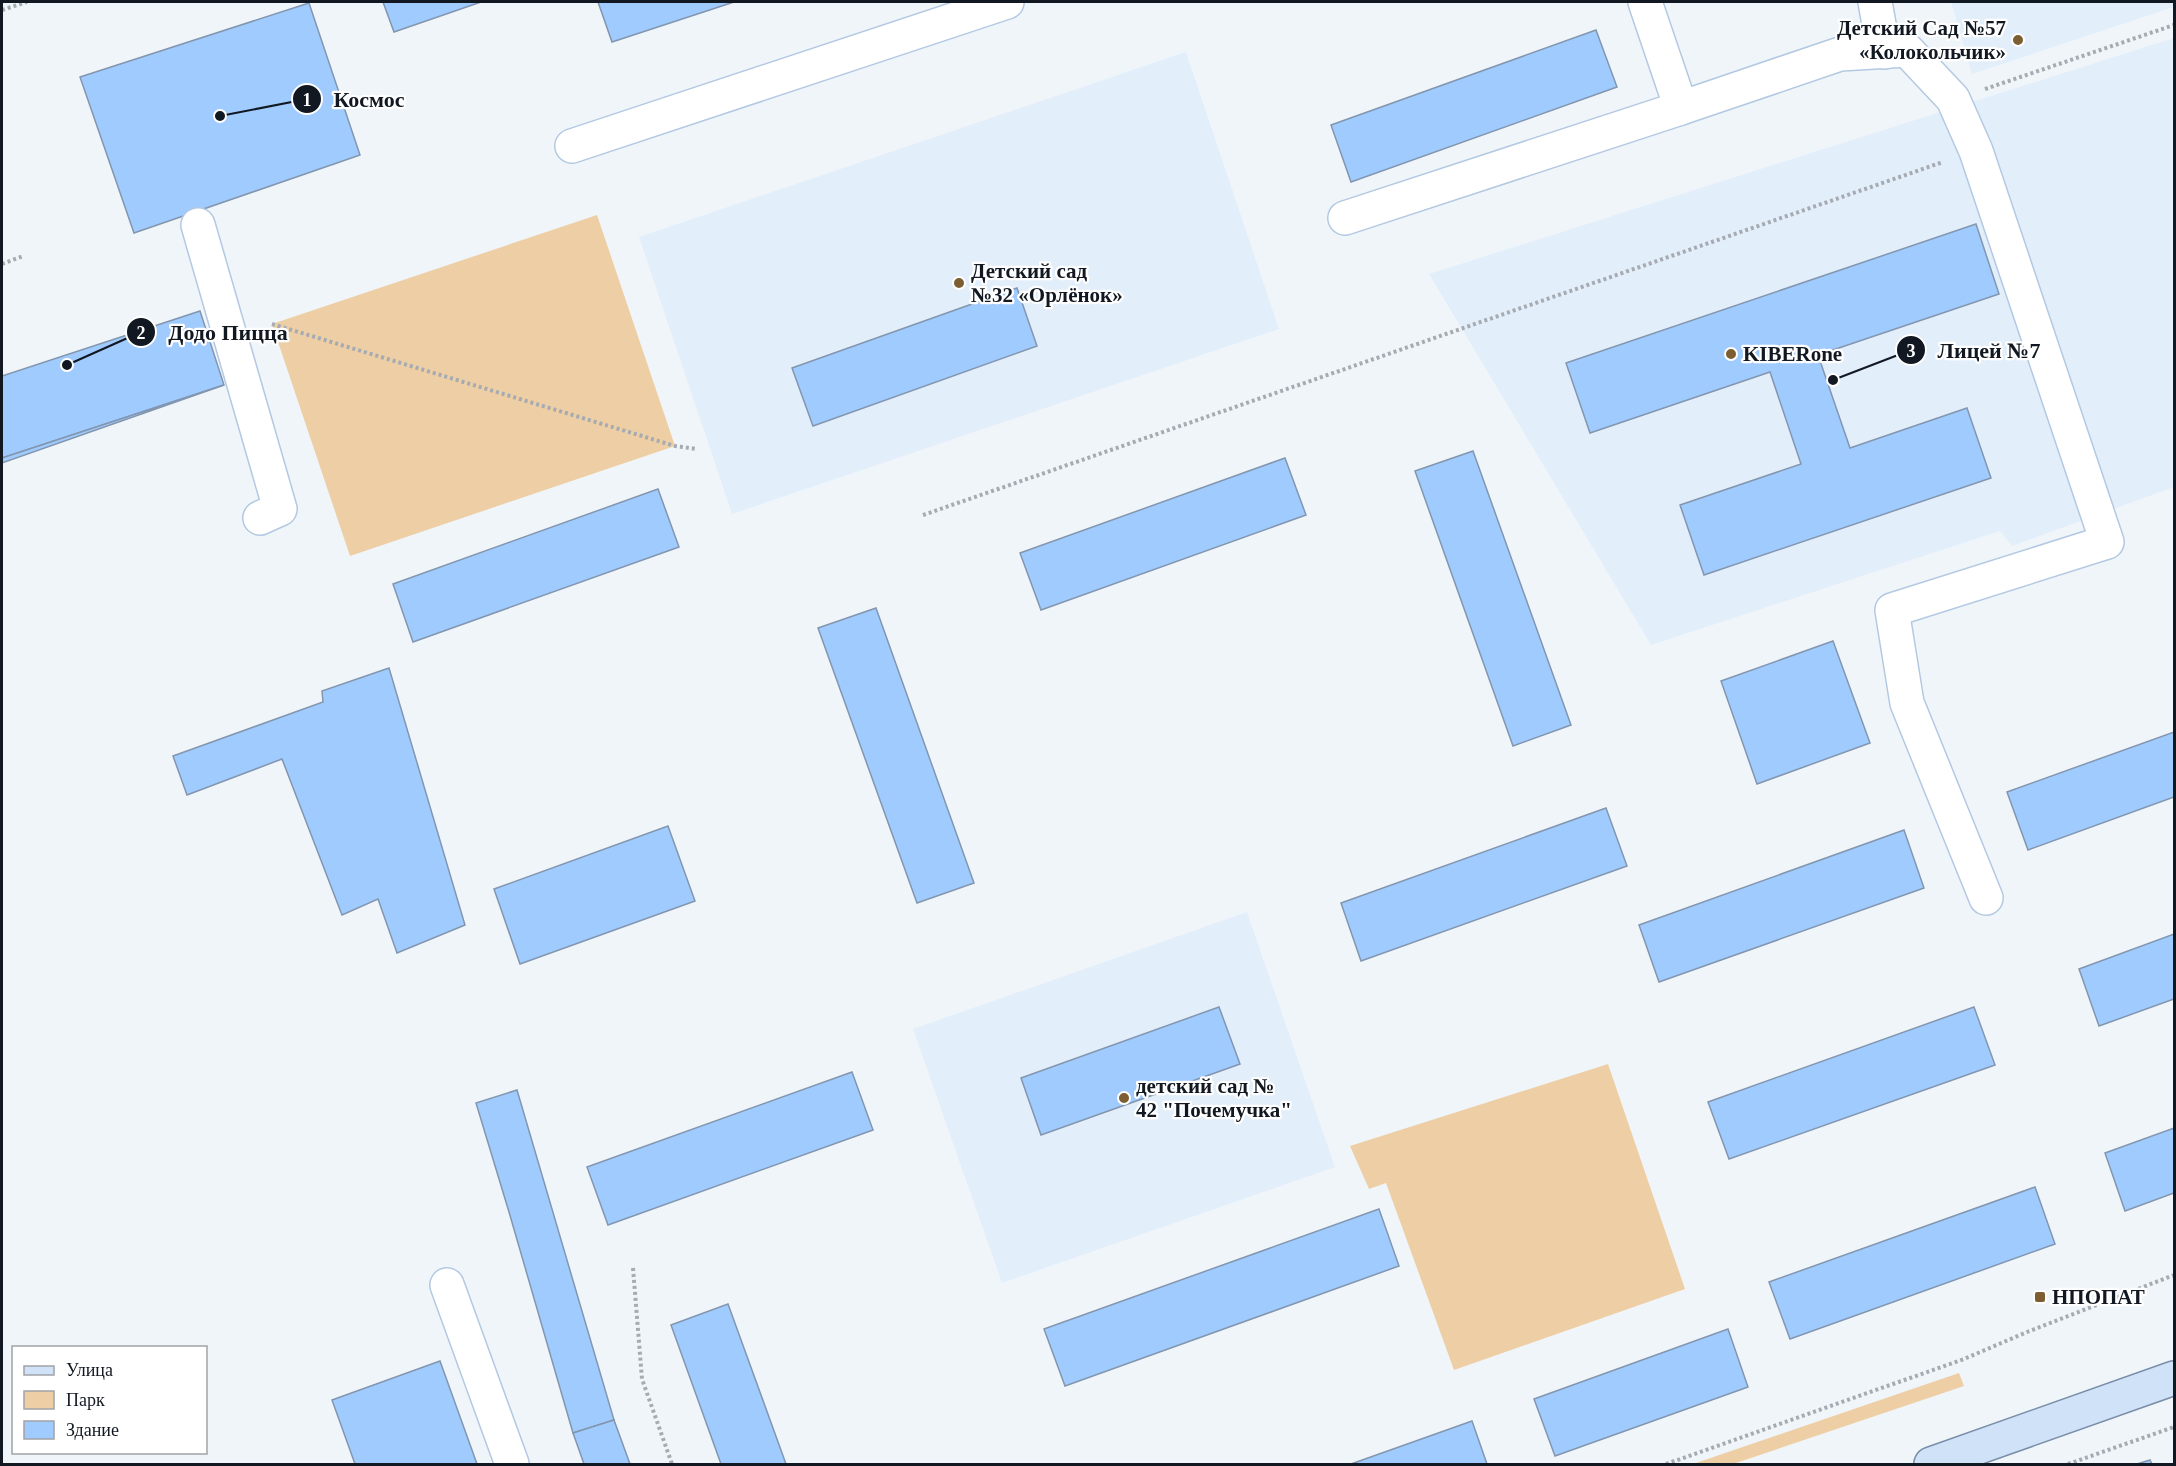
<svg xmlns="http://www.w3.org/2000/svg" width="2176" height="1466" viewBox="0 0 2176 1466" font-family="Georgia,serif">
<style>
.built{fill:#e3eefb}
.green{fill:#eecea4}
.building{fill:#a0cbfe;stroke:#8296af;stroke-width:1.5}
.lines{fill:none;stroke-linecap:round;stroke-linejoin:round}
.minor-casing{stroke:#b3c9e2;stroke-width:36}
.major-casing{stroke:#798ea8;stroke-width:36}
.path{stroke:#a6abb2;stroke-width:4;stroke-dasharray:3 3;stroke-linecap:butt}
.minor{stroke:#fff;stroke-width:33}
.major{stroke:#d0e2f7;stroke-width:33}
.poi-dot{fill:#7c5e32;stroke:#fff;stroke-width:2}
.labels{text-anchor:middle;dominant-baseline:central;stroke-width:4.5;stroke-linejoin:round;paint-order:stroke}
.poi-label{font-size:21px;font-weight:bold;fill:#111821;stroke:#fff;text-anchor:start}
.leader{fill:none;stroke:#111821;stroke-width:2}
.callout-dot{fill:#111821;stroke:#fff;stroke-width:2}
.mark-label{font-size:18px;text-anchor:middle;font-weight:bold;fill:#fff}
.callout-label{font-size:22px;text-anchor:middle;font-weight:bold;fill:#111821;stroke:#fff;stroke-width:4.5;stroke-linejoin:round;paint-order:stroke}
</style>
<rect width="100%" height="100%" fill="#f0f5fa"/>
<g class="built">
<polygon points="1951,2 2174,2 2174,7 1972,74"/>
<polygon points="2174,38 2174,487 2012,546 2000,531 1651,645 1429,274"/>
<polygon points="1186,52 1279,329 732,514 639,237"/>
<polygon points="1247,912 1335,1167 1002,1283 913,1029"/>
</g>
<g class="green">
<polygon points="597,215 675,446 350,556 272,324"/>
<polygon points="1608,1064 1685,1289 1454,1370 1386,1183 1369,1189 1350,1146"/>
<polygon points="1959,1373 1964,1386 1733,1464 1693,1464"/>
</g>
<g class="building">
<polygon points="383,2 481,2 394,32"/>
<polygon points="598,2 734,2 612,42"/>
<polygon points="309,3 360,155 134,233 80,77"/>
<polygon points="1596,30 1617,87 1351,182 1331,125"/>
<polygon points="1976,224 1999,294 1818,355 1850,448 1967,408 1991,478 1704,575 1680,505 1801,464 1770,372 1590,433 1566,363"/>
<polygon points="1017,288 1037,346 813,426 792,368"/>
<polygon points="200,311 224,385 2,458 2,376"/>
<polygon points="224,385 2,463 2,458"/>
<polygon points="1473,451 1571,725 1513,746 1415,471"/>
<polygon points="1285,458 1306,515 1041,610 1020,553"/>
<polygon points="658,489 679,547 413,642 393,584"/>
<polygon points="876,608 974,883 917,903 818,628"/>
<polygon points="1833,641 1870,743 1757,784 1721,681"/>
<polygon points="389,668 465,925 397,953 378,899 342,915 282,759 187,795 173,756 323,702 322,691"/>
<polygon points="2174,732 2174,797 2028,850 2007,792"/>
<polygon points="1606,808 1627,866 1361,961 1341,903"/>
<polygon points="668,826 695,901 520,964 494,889"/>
<polygon points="1904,830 1924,888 1659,982 1639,925"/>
<polygon points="2174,934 2174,999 2099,1026 2079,969"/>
<polygon points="1219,1007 1240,1064 1041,1135 1021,1078"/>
<polygon points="1974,1007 1995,1065 1729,1159 1708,1102"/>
<polygon points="852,1072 873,1130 608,1225 587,1167"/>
<polygon points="517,1090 614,1420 573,1433 509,1212 476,1103"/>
<polygon points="2174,1128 2174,1193 2125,1211 2105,1153"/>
<polygon points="2035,1187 2055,1244 1790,1339 1769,1282"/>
<polygon points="1379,1209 1399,1266 1065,1386 1044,1329"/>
<polygon points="728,1304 786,1464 721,1464 671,1325"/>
<polygon points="1728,1329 1748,1387 1555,1456 1534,1399"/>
<polygon points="440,1361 477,1464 355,1464 332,1400"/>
<polygon points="614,1420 630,1464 584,1464 573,1433"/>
<polygon points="1472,1421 1487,1464 1351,1464"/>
<polygon points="2150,1460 2152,1464 2137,1464"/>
</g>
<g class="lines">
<g class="minor-casing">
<g id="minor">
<polyline points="1645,2 1681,108 1840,54 1907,50 1953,99 1976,151 2107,542 1892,610 1907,703 1986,898"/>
<polyline points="1875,2 1884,52"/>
<polyline points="572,146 1007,2"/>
<polyline points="1345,218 1681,108"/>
<polyline points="198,225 280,509 260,518"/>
<polyline points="447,1285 512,1464"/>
</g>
</g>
<g class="major-casing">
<polyline id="major" points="1931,1464 2174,1378"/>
</g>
<g class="path">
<polyline points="2,10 27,2"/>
<polyline points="1985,89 2174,25"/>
<polyline points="2,264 23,256"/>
<polyline points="272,324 675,446 697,449"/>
<polyline points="923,515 1943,162"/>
<polyline points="633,1268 642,1379 672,1464"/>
<polyline points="1666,1464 1964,1359 2027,1332 2174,1275"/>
<polyline points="2068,1464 2174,1427"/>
</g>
<use href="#minor" class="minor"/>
<use href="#major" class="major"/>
</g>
<g class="poi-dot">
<circle cx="2018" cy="40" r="6"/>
<circle cx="959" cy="283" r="6"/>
<circle cx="1731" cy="354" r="6"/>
<circle cx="1124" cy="1098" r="6"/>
<rect x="2034" y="1291" width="12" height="12" rx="3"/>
</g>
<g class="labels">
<g class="poi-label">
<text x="2006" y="28" text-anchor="end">Детский Сад №57<tspan x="2006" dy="24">«Колокольчик»</tspan></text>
<text x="971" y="271">Детский сад<tspan x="971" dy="24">№32 «Орлёнок»</tspan></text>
<text x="1743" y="354">KIBERone</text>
<text x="1136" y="1086">детский сад №<tspan x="1136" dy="24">42 "Почемучка"</tspan></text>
<text x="2052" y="1297">НПОПАТ</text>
</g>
</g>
<path class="leader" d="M220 116L307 99M67 365L141 332M1833 380L1911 350"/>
<g class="callout-dot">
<circle cx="220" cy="116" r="6"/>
<circle cx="67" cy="365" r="6"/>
<circle cx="1833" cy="380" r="6"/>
<circle cx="307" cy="99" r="15"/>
<circle cx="141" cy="332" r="15"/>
<circle cx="1911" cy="350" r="15"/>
</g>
<g class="mark-label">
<text x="307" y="106">1</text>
<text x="141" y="339">2</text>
<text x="1911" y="357">3</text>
</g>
<g class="callout-label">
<text x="369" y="107">Космос</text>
<text x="228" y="340">Додо Пицца</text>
<text x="1989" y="358">Лицей №7</text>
</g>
<rect width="2176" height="1466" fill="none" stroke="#111821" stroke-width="6"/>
<rect x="12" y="1346" width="195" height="108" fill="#ffffff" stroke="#a0a3a6" stroke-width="1.5"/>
<rect x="24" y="1366" width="30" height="9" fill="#d0e2f7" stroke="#a0a3a6" stroke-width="1.5"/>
<text x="66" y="1376" font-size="18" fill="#111821">Улица</text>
<rect x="24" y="1391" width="30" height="18" fill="#eecea4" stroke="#a0a3a6" stroke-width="1.5"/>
<text x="66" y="1406" font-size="18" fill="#111821">Парк</text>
<rect x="24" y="1421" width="30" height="18" fill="#a0cbfe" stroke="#a0a3a6" stroke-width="1.5"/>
<text x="66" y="1436" font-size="18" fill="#111821">Здание</text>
</svg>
